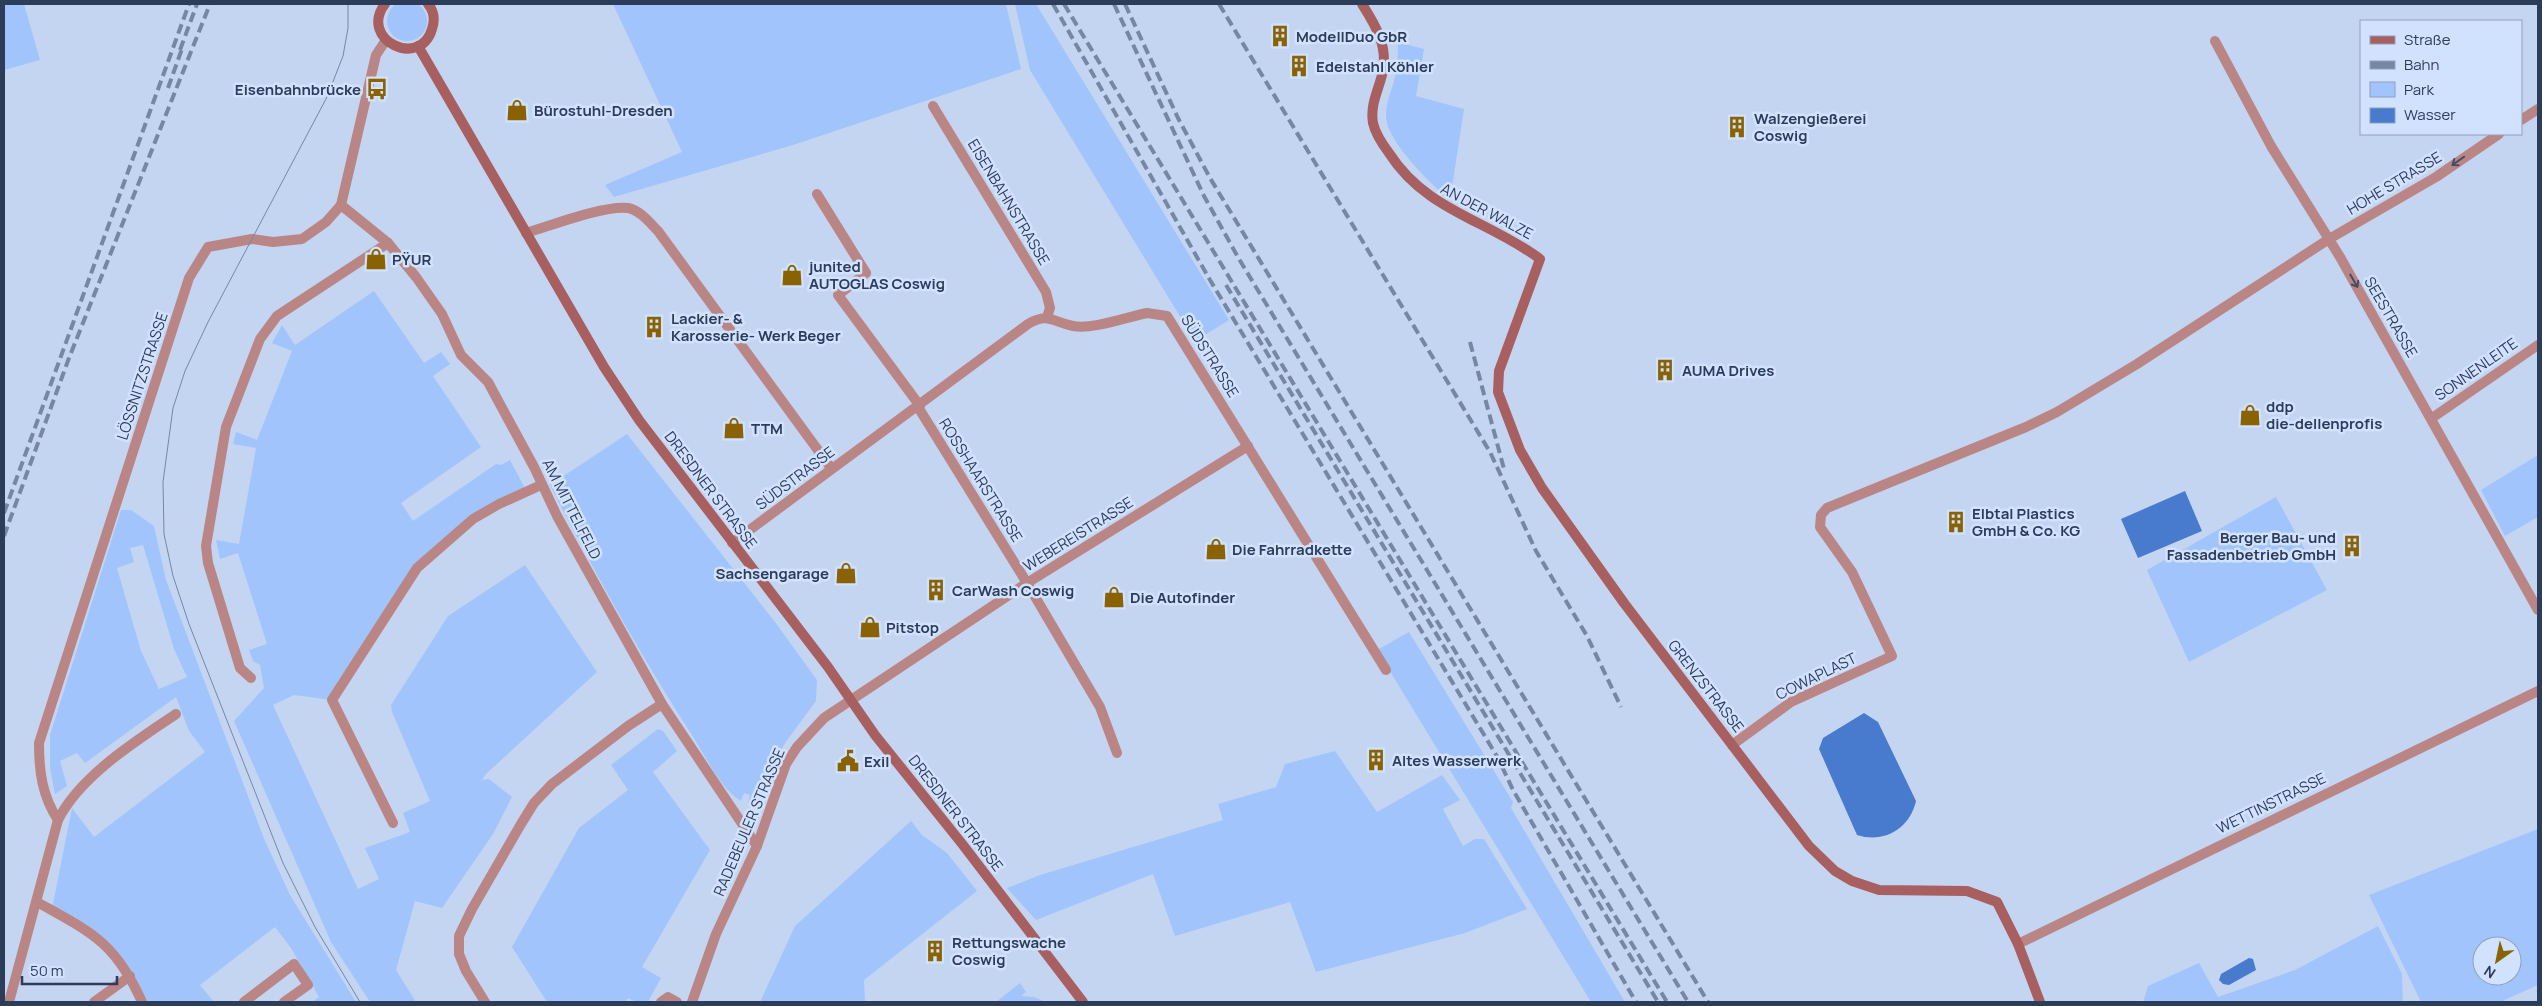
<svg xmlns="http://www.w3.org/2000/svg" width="2542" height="1006" viewBox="0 0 2542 1006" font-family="Manrope,sans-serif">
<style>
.green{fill:#a2c4fd;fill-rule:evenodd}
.water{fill:#487acd}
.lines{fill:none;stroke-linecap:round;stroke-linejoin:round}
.street{stroke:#b98685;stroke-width:10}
.secondary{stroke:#a85f5f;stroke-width:10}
.tram{stroke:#7687a3;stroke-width:1}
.rail{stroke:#7687a3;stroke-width:4;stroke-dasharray:10 5;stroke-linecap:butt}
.oneway{stroke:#484c62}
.labels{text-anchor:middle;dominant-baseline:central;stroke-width:5;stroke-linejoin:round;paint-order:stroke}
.poi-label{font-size:15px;font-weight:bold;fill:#2c3d59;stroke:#d1e2ff;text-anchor:start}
.street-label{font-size:15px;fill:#2c3d59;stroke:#d1e2ff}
</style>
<rect width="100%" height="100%" fill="#c4d5f1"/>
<g class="green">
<circle cx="407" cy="21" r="20"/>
<polygon points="4,4 24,4 40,60 4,70"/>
<polygon points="613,4 1006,4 1021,69 793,145 614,197 605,185 682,152"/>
<polygon points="1015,4 1036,4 1229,320 1195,341 1030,70"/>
<path d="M1398 42 1424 49 1416 96 1464 109 1450 200C1431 184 1385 140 1386 115 1386 103 1391 92 1394 81 1397 68 1398 56 1398 42Z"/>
<polygon points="374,291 424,363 441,352 450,364 433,376 481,447 401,503 413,521 496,464 501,465 510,460 527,492 499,504 431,555 332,700 294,695 273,705 358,889 379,879 365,848 410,832 403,813 430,801 392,712 391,705 448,616 525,565 597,672 486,774 482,780 489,779 512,797 493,834 442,908 415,901 396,970 416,1002 370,1002 331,942 234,721 264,688 260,665 253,661 249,650 267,644 238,553 220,559 216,540 239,544 256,448 233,444 236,432 257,440 292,351 272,343 282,325 295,345"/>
<path d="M627 434 775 622 817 680 816 701 785 743 766 779 761 796 755 802 748 803 750 795 744 793 741 801C721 789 707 759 695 740 642 658 594 572 550 485Z"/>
<polygon points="2538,455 2538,517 2505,536 2481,490"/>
<polygon points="2276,497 2327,590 2189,662 2147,570"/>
<path d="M121 510H131L154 526 166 580 265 841 290 895 356 1002H312L319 997 291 948 275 927 200 985 214 1002H143L116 954 52 909 72 808 94 837 205 752 189 731 176 697 85 763 77 753 60 761 67 786 55 794 50 768V735ZM143 545 174 649 187 677 159 689 141 651 117 568 134 562 130 548Z"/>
<polygon points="1409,632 1513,802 1511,808 1625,1002 1591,1002 1377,650"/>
<polygon points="658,729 663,731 677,751 653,772 710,850 642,967 661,978 648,1002 636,1002 628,998 625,1002 547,1002 512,947 579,828 628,790 611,765"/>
<polygon points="1335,751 1377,812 1442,775 1460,800 1443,809 1463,846 1475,839 1484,839 1527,909 1465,933 1316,972 1290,902 1175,936 1153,874 1036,920 1007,888 1040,875 1223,820 1218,804 1276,787 1285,764"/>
<polygon points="911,821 922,835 947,853 977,891 864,980 865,1002 760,1002 795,926"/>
<path d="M2538 829V985L2500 1002H2421L2369 895ZM2482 946H2512V976H2482Z"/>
<polygon points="2378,926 2402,974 2403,1002 2143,1002 2148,986 2199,963 2218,997 2295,970"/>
<polygon points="1020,983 1026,992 1021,996 1034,997 1046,1002 996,1002"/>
</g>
<g class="water">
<polygon points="2185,491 2202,531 2138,558 2121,519"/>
<path d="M1864 713 1878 722 1916 801C1910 828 1884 844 1857 835L1819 749 1823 738Z"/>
<polygon points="2249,958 2253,959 2256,970 2229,985 2223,984 2219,980 2221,974"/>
</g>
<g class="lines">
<g class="street">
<polyline points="2215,41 2271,146 2340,257 2538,610"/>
<polyline points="933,106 1046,292 1050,308 1047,317"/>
<polyline points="2521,120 2538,109"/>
<polyline points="817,194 866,273 838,295 920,406"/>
<polyline points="341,205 388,243 416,277 442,314 461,355 488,382 534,467 557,516 662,704 757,846"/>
<path d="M526 233C550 226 604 205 628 208 640 210 650 223 658 231L831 468"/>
<polyline points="918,407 1027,583 1100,707 1117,753"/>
<polyline points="2432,418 2538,345"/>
<path d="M732 543 1028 324C1049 312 1052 322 1073 326 1092 330 1127 317 1147 313L1167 316 1386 670"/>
<polyline points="251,678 240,668 208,563 206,546 226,427 260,339 277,316 388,243"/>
<polyline points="1732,745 1791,702 1892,656 1852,572 1820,527 1821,515 1827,508 2026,427 2057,412 2137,364 2329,239 2436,177 2499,134"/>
<path d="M58 820C42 796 39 771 39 743L189 278 208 247 252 239 273 242 302 239 326 222 341 205 376 55 386 40"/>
<polyline points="393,823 332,700 417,568 473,519 499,504 541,485"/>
<path d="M37 902C92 933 115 942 142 1002"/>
<polyline points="2018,944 2538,691"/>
<path d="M9 1002 58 820C80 776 136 741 176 714"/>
<polyline points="94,1002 130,976"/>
<polyline points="244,1002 294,964 308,985 284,1002"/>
<polyline points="485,1002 466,971 459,954 459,936 472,909 521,824 534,803 552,784 628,726 662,704"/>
<polyline points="661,1002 668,997 677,1002"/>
<polyline points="692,1002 716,934 757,846 786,764 797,747 824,718 1027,583 1248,446"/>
</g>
<g class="secondary">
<path d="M385 4C358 39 420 70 432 29 435 20 434 11 428 4"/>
<path d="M1362 4C1376 26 1389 47 1382 75 1378 91 1370 105 1373 123 1375 132 1383 145 1389 153 1426 211 1488 220 1540 259L1499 371 1498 392 1520 450 1542 488 1624 603 1809 846 1835 871 1852 881 1879 890 1967 891 1997 902 2018 944 2040 1002"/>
<polyline points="418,46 604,367 639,420 828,667 875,735 963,845 1083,1002"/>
</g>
<polyline class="tram" points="348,4 348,28 343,56 327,97 208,322 185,371 173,408 163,482 164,534 173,576 189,624 283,863 315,927 360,1002"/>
<g class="rail">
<polyline points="1053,4 1210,280 1498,758 1513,790 1636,1002"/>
<polyline points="1064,4 1667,1002"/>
<polyline points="1114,4 1204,196 1239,259 1688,1002"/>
<polyline points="1125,4 1178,118 1210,178 1708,1002"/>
<polyline points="1219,4 1490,452 1536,551 1587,636 1621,707"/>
<polyline points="180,50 197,4"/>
<polyline points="168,88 183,46"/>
<polyline points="1226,285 1658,1002"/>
<polyline points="1470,342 1504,469"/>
<polyline points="4,513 189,4"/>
<polyline points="4,536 69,358 210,4"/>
</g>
</g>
<defs><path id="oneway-shaft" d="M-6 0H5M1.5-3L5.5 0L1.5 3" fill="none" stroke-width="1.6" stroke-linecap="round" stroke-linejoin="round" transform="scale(1.25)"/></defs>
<g class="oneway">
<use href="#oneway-shaft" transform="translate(2458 161) rotate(145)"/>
<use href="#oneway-shaft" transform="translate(2354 281) rotate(60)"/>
</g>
<defs>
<g id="building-bare" transform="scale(1.725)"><path d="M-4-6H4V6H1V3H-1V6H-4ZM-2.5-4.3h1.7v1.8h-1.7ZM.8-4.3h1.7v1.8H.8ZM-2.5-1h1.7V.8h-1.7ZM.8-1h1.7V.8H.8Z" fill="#8a6201" stroke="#d1e2ff" stroke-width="2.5" paint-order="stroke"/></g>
<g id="bus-bare" transform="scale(1.725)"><path d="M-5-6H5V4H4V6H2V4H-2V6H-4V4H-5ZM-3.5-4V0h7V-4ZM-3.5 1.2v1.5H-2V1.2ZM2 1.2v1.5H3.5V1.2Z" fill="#8a6201" stroke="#d1e2ff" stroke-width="2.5" paint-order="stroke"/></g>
<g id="shop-bare" transform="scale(1.725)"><path d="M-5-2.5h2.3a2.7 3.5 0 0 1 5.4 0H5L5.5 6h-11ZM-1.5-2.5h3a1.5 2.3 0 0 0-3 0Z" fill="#8a6201" stroke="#d1e2ff" stroke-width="2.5" paint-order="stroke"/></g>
<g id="civic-bare" transform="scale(1.725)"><path d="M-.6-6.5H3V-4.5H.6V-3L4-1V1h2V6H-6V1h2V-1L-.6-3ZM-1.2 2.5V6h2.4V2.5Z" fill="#8a6201" stroke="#d1e2ff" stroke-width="2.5" paint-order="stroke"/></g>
</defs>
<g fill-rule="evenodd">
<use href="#building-bare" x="1280" y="36"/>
<use href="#building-bare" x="1299" y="66"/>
<use href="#bus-bare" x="377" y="89"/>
<use href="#shop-bare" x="517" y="110"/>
<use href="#building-bare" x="1737" y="127"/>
<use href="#shop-bare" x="376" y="259"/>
<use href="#shop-bare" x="792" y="275"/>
<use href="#building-bare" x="654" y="327"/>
<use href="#building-bare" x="1665" y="370"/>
<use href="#shop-bare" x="2250" y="415"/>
<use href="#shop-bare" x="734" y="428"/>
<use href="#building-bare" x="1956" y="522"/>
<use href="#building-bare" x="2352" y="546"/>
<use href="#shop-bare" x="1216" y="549"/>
<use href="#shop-bare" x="846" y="573"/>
<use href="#building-bare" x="936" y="590"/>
<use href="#shop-bare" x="1114" y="597"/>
<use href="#shop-bare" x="870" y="627"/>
<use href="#building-bare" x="1376" y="760"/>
<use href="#civic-bare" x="848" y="761"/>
<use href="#building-bare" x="935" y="951"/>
</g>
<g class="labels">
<g class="poi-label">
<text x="1296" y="36">ModellDuo GbR</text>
<text x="1316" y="66">Edelstahl Köhler</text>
<text x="361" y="89" text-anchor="end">Eisenbahnbrücke</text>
<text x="534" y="110">Bürostuhl-Dresden</text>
<text x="1754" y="118">Walzengießerei<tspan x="1754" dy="17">Coswig</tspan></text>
<text x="392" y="259">PŸUR</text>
<text x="809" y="266">junited<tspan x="809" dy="17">AUTOGLAS Coswig</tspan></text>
<text x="671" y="318">Lackier- &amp;<tspan x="671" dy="17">Karosserie- Werk Beger</tspan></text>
<text x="1682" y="370">AUMA Drives</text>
<text x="2266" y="406">ddp<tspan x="2266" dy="17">die-dellenprofis</tspan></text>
<text x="751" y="428">TTM</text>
<text x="1972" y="513">Elbtal Plastics<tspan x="1972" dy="17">GmbH &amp; Co. KG</tspan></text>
<text x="2336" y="537" text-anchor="end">Berger Bau- und<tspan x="2336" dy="17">Fassadenbetrieb GmbH</tspan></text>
<text x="1232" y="549">Die Fahrradkette</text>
<text x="829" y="573" text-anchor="end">Sachsengarage</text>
<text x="952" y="590">CarWash Coswig</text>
<text x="1130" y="597">Die Autofinder</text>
<text x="886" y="627">Pitstop</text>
<text x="1392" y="760">Altes Wasserwerk</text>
<text x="864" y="761">Exil</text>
<text x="952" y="942">Rettungswache<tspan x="952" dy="17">Coswig</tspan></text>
</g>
<g class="street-label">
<text transform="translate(2394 183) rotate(-31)">HOHE STRASSE</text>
<text transform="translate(1009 202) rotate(59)">EISENBAHNSTRASSE</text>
<text transform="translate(1487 211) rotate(28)">AN DER WALZE</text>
<text transform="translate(2391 317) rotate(60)">SEESTRASSE</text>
<text transform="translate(1210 356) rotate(58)">SÜDSTRASSE</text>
<text transform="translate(2476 369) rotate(-35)">SONNENLEITE</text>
<text transform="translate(142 376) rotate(-72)">LÖSSNITZSTRASSE</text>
<text transform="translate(795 478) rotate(-37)">SÜDSTRASSE</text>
<text transform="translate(981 480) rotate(58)">ROSSHAARSTRASSE</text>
<text transform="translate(711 490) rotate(53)">DRESDNER STRASSE</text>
<text transform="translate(572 509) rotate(63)">AM MITTELFELD</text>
<text transform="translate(1078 534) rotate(-32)">WEBEREISTRASSE</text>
<text transform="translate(1816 676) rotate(-26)">COWAPLAST</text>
<text transform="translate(1706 686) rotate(52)">GRENZSTRASSE</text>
<text transform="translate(2271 803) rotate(-26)">WETTINSTRASSE</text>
<text transform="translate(956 813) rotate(52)">DRESDNER STRASSE</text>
<text transform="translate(749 822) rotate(-67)">RADEBEULER STRASSE</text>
</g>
</g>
<rect width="2542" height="1006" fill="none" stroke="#2c3d59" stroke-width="10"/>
<rect x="2360" y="20" width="162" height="115" fill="#d1e2ff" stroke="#8fa0bd"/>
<rect x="2370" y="36" width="25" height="8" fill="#a85f5f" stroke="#8fa0bd"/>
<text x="2404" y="45" font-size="15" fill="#2c3d59">Straße</text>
<rect x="2370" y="61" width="25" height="8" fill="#7687a3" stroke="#8fa0bd"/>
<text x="2404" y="70" font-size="15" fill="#2c3d59">Bahn</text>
<rect x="2370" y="82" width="25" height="15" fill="#a2c4fd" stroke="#8fa0bd"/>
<text x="2404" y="95" font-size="15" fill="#2c3d59">Park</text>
<rect x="2370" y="108" width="25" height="15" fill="#487acd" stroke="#8fa0bd"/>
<text x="2404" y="120" font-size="15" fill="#2c3d59">Wasser</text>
<g transform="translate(2497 961) rotate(213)"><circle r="24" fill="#d1e2ff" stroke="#8fa0bd"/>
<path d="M0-4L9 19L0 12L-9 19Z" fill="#8a6201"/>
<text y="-8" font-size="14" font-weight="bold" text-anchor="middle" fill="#2c3d59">N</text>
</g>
<path d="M22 976v8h95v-8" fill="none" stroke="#2c3d59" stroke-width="2.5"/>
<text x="30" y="976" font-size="15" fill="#2c3d59" stroke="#d1e2ff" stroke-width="4" paint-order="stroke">50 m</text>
</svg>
